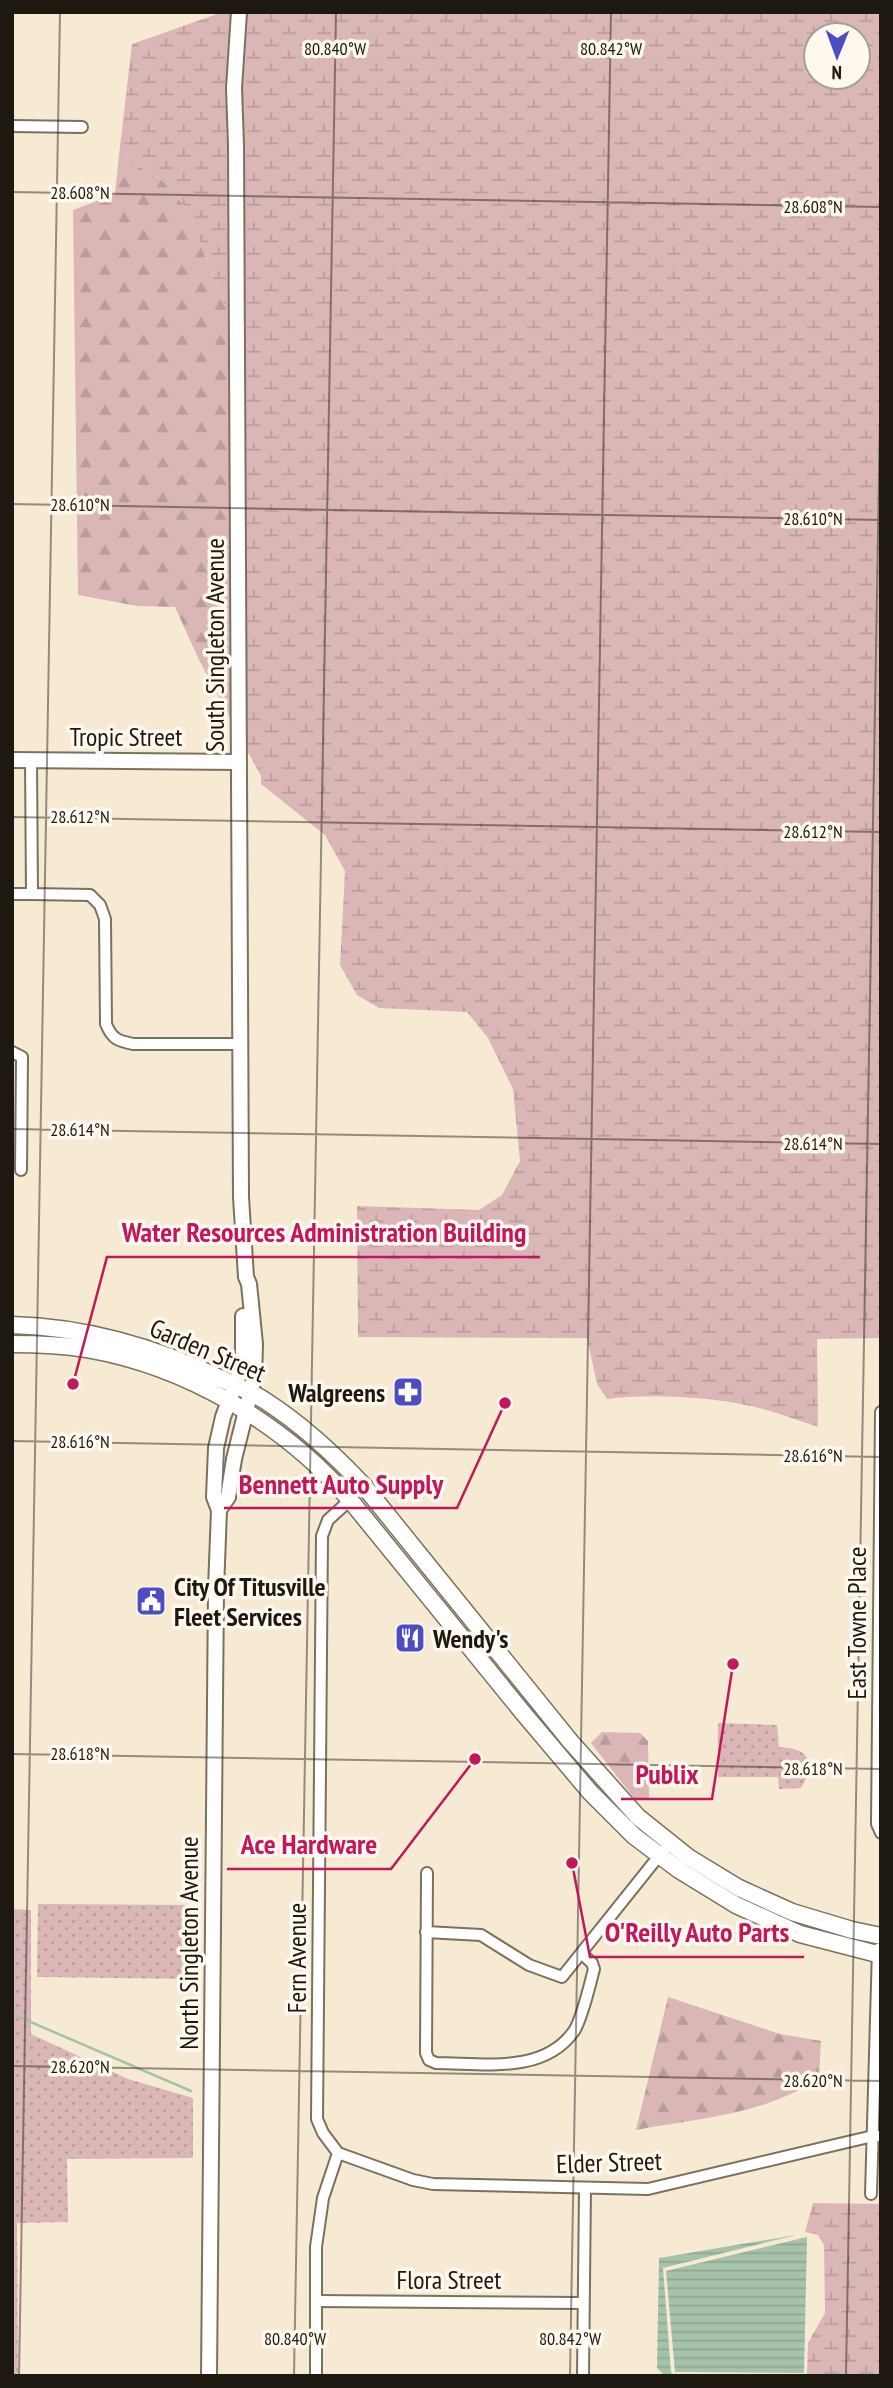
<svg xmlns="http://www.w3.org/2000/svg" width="893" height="2388" viewBox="0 0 893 2388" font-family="'PT Sans Narrow',sans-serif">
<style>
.grass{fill:url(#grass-dots)}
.forest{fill:url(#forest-firs)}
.wetland{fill:url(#wetland-marsh);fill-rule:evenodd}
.water{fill:url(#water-rules)}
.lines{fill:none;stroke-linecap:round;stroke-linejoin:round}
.stream{stroke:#a7c2aa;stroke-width:2.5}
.street-casing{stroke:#7c715d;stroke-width:14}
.secondary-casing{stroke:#7c715d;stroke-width:18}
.primary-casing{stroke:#7c715d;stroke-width:19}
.street{stroke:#fff;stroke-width:10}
.secondary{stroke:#fff;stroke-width:14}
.primary{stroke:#fff;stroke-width:16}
.ticks{fill:none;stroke:#1d1911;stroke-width:2;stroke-opacity:0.45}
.labels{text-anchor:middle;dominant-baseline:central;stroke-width:7;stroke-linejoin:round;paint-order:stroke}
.street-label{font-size:26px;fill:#1d1911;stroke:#fef8ef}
.poi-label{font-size:26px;font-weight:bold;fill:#1d1911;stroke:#fef8ef;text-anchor:start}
.ticks-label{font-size:18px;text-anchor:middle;fill:#1d1911;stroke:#fef8ef;stroke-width:7;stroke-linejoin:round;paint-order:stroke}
.leader{fill:none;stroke:#c2185b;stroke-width:2.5}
.callout-dot{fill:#c2185b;stroke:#fef8ef;stroke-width:2.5}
.callout-label{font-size:28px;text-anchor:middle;font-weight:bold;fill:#c2185b;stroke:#fef8ef;stroke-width:7;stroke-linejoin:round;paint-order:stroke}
</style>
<defs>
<pattern id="grass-dots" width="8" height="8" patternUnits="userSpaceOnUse" patternTransform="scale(1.75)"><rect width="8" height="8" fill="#dab6b7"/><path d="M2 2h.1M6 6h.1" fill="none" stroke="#bb9c9c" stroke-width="1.8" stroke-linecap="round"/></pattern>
<pattern id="forest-firs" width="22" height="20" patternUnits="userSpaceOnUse" patternTransform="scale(1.75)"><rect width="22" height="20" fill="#dab6b7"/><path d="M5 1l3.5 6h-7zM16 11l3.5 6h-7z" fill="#bb9c9c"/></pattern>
<pattern id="wetland-marsh" width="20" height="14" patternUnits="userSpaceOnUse" patternTransform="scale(1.75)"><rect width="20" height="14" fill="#dab6b7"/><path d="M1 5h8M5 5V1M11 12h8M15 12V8" fill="none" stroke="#bb9c9c"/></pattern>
<pattern id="water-rules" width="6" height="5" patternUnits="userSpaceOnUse" patternTransform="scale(1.75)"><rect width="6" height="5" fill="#a7c2aa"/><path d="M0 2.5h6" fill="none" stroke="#8fa691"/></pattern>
</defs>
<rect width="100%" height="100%" fill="#f7ead3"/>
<g class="grass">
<path d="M718 1723 777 1725 779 1747C809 1748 817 1762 801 1788L779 1789 778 1777H718Z"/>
<polygon points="38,1904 197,1905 196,1979 37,1977"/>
<polygon points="12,1909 31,1910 31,2034 128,2079 193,2098 193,2158 67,2159 68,2222 17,2223 18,2376 12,2376"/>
</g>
<g class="forest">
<polygon points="119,155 162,180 188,210 216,286 232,321 234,725 199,660 175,607 137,606 78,595 73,210 115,194"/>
<polygon points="602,1732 640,1733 648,1741 649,1800 634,1798 591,1743"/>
<path d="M668 1997 780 2034 821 2041 819 2077C768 2115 698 2118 636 2130Z"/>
</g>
<g class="wetland">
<polygon points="223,12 235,12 232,321 216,286 188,210 162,180 119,155 132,44"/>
<path d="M244 12H881V1338L817 1339 818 1427C797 1420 776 1412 755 1407 715 1397 649 1393 607 1399L597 1384 587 1338 358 1337 357 1206 479 1210 502 1195 520 1161 513 1089 488 1038 467 1012 379 1008 357 995 340 965 345 871 325 835 261 784V776L243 743 239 88ZM816 35H858V77H816Z"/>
<polygon points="813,2203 881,2204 881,2376 807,2376 808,2343 825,2313 824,2245 818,2235 805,2232"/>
</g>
<g class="water">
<polygon points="796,2235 663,2268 671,2372 674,2376 665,2376 657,2368 659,2258"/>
<polygon points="807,2237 804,2373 675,2372 666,2271"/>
</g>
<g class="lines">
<polyline class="stream" points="12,2014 191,2091"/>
<g class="street-casing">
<g id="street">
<polyline points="12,126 82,127"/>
<path d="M31 760 32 894 90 895 100 905 105 919 106 1024C112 1039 118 1041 133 1044H240"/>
<polyline points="12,894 32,894"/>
<polyline points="12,1052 22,1057 21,1170"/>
<polyline points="881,1412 877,1824 881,1833"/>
<path d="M427 1873 426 2053 429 2060 436 2063C482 2063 543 2075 574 2031 582 2019 590 1984 594 1969L592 1963 582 1954"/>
<polyline points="426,1932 481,1935 529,1965 562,1977 670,1842"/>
<polyline points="338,2153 413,2180 433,2184 648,2189 873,2136 881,2136"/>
<polyline points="871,2194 878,1949"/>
<polyline points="316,2301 582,2303"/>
<polyline points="316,2376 316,2247 323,2198 338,2153 323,2133 317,2119 322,1536 328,1520 350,1500"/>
<polyline points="583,2376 585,2189"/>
</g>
</g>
<g class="secondary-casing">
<g id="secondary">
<polyline points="12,760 239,762"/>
<polyline points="219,1510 228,1497 234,1459 254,1379 255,1344 249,1284 246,1277 241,1197 236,145 234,88 239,12"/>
<polyline points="209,2376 216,1589 219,1510 214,1497 216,1448 223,1417 243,1364 243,1316"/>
</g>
</g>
<g class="primary-casing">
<g id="primary">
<path d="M12 1325C86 1327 158 1348 224 1380 239 1387 254 1393 267 1402 304 1426 334 1454 364 1486L570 1741 638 1817 688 1857 739 1888 792 1912 852 1930 881 1936"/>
<path d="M12 1344C37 1344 62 1345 87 1349 187 1366 284 1424 350 1500L524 1714 590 1792 634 1836 679 1870 736 1905 800 1934 881 1955"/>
</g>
</g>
<use href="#street" class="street"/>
<use href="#secondary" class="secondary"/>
<use href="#primary" class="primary"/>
</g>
<path class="ticks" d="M12 192 881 207M12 504 881 520M12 817 881 832M12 1129 881 1144M12 1441 881 1457M12 1754 881 1769M12 2066 881 2081M19 2376 60 12M294 2376 336 12M570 2376 611 12M846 2376 881 363"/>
<defs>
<g id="pharmacy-square" transform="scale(1.575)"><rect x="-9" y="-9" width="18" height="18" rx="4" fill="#4d4dc3" stroke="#fef8ef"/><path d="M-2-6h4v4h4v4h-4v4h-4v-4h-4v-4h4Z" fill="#fff"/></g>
<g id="civic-square" transform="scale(1.575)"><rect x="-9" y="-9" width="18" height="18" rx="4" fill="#4d4dc3" stroke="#fef8ef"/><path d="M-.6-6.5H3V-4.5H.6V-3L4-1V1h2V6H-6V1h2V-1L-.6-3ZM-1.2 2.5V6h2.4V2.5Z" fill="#fff"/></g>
<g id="restaurant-square" transform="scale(1.575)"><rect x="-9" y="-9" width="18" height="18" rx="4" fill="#4d4dc3" stroke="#fef8ef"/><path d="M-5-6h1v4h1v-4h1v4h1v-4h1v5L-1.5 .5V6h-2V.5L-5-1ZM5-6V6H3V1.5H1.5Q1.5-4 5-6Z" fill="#fff"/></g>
</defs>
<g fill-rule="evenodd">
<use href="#pharmacy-square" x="408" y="1392"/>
<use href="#civic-square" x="151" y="1601"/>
<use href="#restaurant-square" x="410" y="1638"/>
</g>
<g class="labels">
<g class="street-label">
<text transform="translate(214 645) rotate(-90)">South Singleton Avenue</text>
<text x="126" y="736">Tropic Street</text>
<text transform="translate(208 1350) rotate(23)">Garden Street</text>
<text transform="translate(856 1623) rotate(-90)">East Towne Place</text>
<text transform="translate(188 1943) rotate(-90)">North Singleton Avenue</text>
<text transform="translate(296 1958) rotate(-90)">Fern Avenue</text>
<text transform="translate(609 2162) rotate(-2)">Elder Street</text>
<text x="449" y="2279">Flora Street</text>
</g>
<g class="poi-label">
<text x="385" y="1392" text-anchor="end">Walgreens</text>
<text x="174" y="1586">City Of Titusville<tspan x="174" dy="30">Fleet Services</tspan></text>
<text x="433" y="1638">Wendy's</text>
</g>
</g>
<g class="ticks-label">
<text x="335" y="55">80.840°W</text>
<text x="611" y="55">80.842°W</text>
<text x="80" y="199">28.608°N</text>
<text x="813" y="213">28.608°N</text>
<text x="80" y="511">28.610°N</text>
<text x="813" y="525">28.610°N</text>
<text x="80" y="823">28.612°N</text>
<text x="813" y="838">28.612°N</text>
<text x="80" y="1136">28.614°N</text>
<text x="813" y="1150">28.614°N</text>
<text x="80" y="1448">28.616°N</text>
<text x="813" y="1462">28.616°N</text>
<text x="80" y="1760">28.618°N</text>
<text x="813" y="1775">28.618°N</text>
<text x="80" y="2073">28.620°N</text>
<text x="813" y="2087">28.620°N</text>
<text x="295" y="2345">80.840°W</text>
<text x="570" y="2345">80.842°W</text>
</g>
<path class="leader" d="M73 1384L107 1257H540M505 1403L457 1508H224M733 1664L712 1799H621M475 1759L391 1869H227M572 1863L590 1957H804"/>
<g class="callout-dot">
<circle cx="73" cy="1384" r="7"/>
<circle cx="505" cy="1403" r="7"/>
<circle cx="733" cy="1664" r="7"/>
<circle cx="475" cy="1759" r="7"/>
<circle cx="572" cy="1863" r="7"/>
</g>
<g class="callout-label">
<text x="324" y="1242">Water Resources Administration Building</text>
<text x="341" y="1494">Bennett Auto Supply</text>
<text x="667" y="1784">Publix</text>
<text x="309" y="1854">Ace Hardware</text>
<text x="697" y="1942">O'Reilly Auto Parts</text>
</g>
<rect width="893" height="2388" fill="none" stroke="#1d1911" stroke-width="28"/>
<g transform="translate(837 56) rotate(181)"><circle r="33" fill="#fef8ef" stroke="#a49f96" stroke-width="2"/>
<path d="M0-5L12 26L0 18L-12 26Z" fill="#4d4dc3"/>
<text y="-10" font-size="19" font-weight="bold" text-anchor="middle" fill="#1d1911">N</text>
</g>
</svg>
